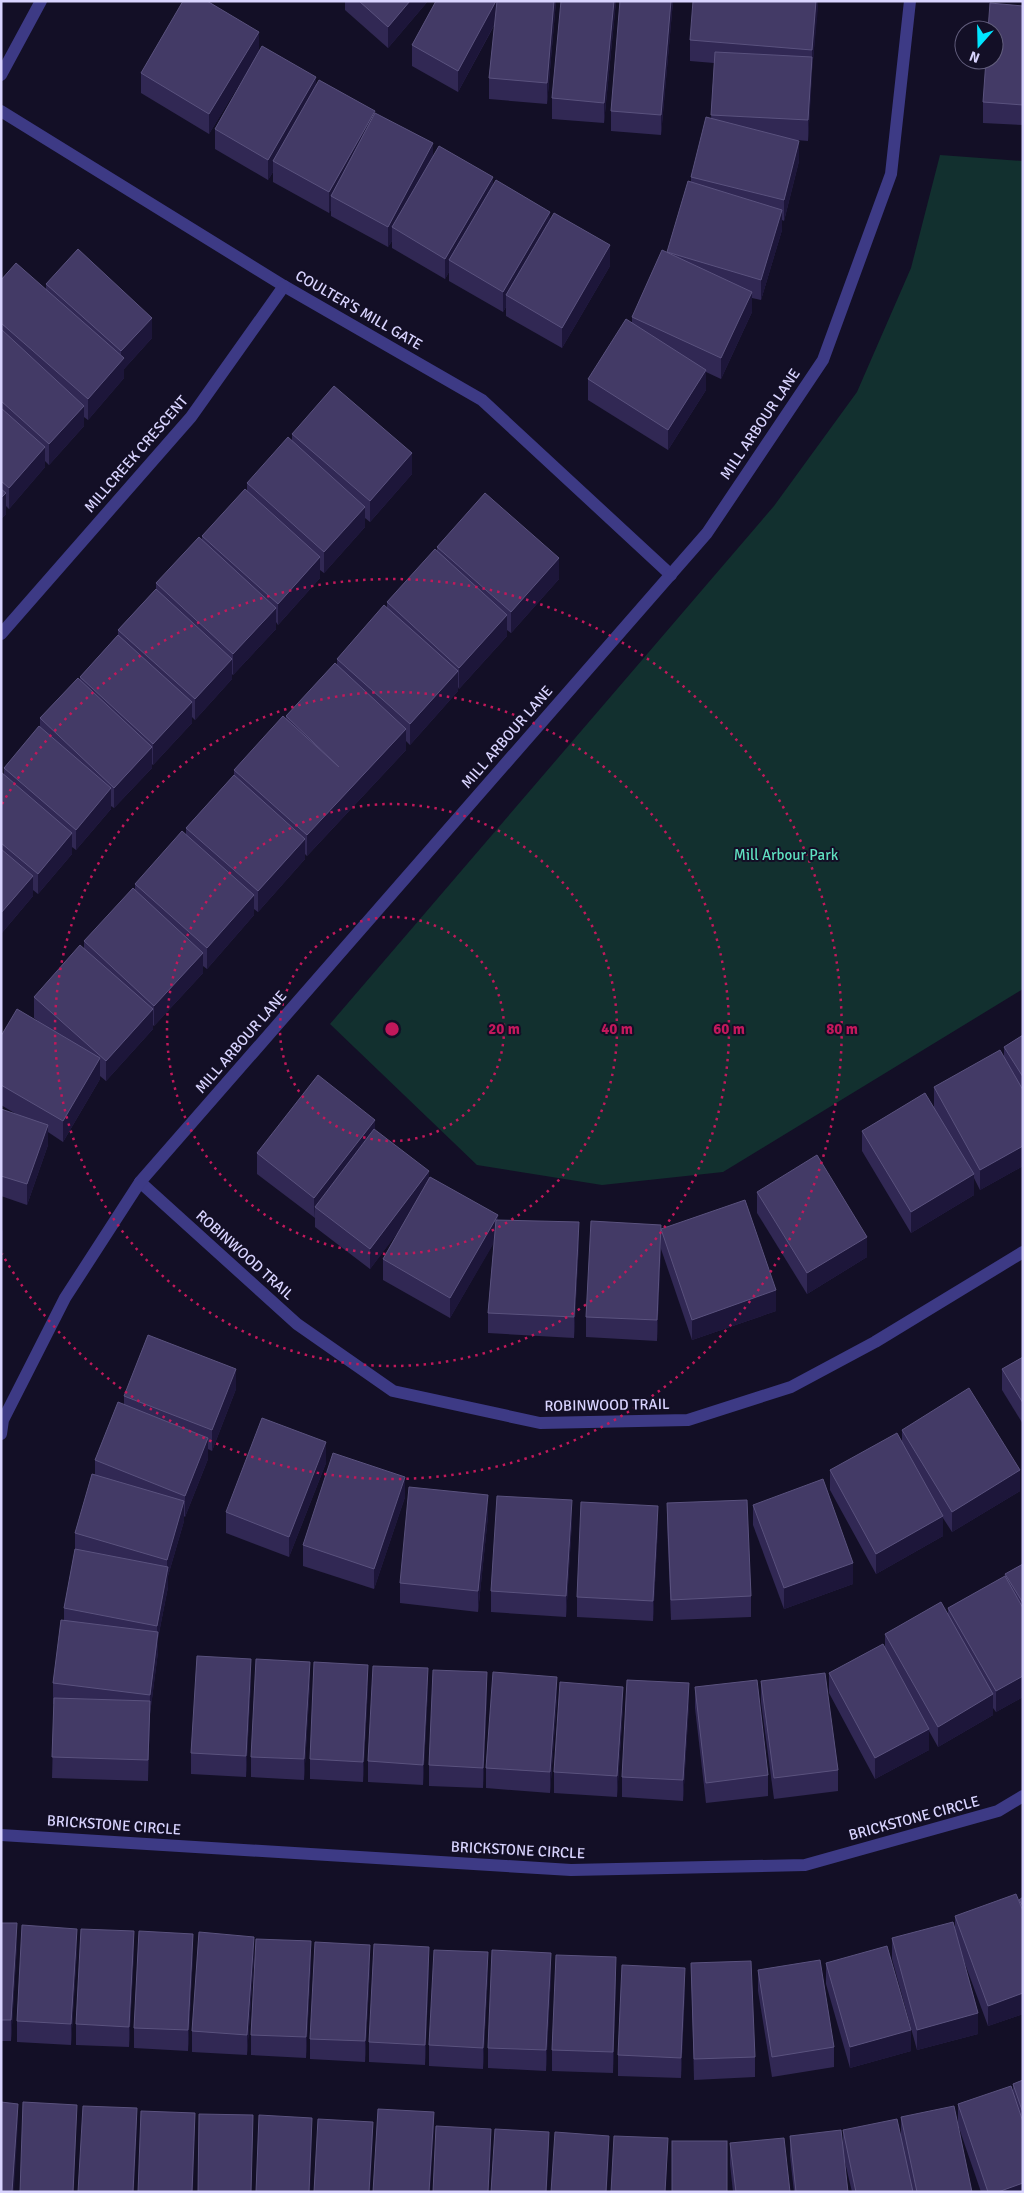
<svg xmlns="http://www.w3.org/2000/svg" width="1024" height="2193" viewBox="0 0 1024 2193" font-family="Signika,sans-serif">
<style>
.green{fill:#12302f}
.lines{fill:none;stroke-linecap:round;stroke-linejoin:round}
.minor{stroke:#3d3a85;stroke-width:12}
.tertiary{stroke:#3d3a85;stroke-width:12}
.wall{fill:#312854}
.shaded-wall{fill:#1d163a}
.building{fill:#433a66;stroke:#5a527e}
.ring{fill:none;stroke:#c2185b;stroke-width:2.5;stroke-dasharray:2.5 5}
.labels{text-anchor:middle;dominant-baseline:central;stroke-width:4;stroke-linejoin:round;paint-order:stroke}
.street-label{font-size:15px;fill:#d9d4ff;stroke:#130f26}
.park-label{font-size:15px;fill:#5fe0c0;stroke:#130f26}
.centre{fill:#c2185b;stroke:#130f26;stroke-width:2.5}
.ring-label{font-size:15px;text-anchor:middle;font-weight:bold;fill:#c2185b;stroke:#130f26;stroke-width:4;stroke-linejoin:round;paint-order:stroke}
</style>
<rect width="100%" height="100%" fill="#130f26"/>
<polygon class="green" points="940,155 1023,161 1023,989 723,1172 602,1185 477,1165 330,1024 774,506 857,392 911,268"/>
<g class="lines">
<g class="minor">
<polyline points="1,111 284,286 482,400 671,575"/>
<polyline points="1,634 191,417 284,286"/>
<polyline points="140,1182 297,1324 393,1391 540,1423 688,1420 791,1387 875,1342 1023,1252"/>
<polyline points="1,1434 3,1420 65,1298 140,1182 707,533 823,360 891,174 910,1"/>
<polyline points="1,1835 571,1870 805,1865 998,1811 1023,1796"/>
</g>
<polyline class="tertiary" points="1,75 41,1"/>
</g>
<g class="wall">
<polygon points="345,1 428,1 388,48 345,10"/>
<polygon points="436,1 556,1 547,104 489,99 489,78 495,24 458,92 412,66 412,45"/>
<polygon points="616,1 604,123 552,119 552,98"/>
<polygon points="673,1 661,135 611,131 611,111"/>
<polygon points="818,1 812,71 808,141 797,140 799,161 784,221 782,220 782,230 761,300 752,298 752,312 721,379 706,372 706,390 668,450 588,400 588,379 632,322 632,317 667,253 691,182 691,177 711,119 714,63 690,61 690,40"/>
<polygon points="1023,6 1023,125 983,123 983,102"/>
<polygon points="259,52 316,84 375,114 433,156 493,186 550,221 610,266 562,348 506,316 506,307 503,312 449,281 449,272 445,279 392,248 392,241 388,247 331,216 331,210 329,213 273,182 273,172 268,180 215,149 215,129 254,60 209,134 141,93 141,73"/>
<polygon points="1,280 46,290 46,284 152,338 124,369 124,378 88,420 84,417 84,426 49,465 45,461 45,467 9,509 6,506 6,514 1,519"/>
<polygon points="292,434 412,474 370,522 365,518 365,527 324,573 320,570 320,578 278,625 276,622 276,629 233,675 232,674 232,679 195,720 192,717 192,723 153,765 152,764 152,768 114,808 111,806 111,809 76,850 72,847 72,854 38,894 33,890 33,896 1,934 1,772 4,775 4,768 40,728 40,718 80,679 80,677 118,635 118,630 156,589 156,583 202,540 202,536 247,491 247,483 292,440"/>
<polygon points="437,547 559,579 511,633 507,630 507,636 459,689 458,687 458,691 410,745 406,741 406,750 307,856 305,854 305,859 258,912 254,909 254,915 207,969 203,966 203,973 154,1026 153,1025 153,1029 106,1081 100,1076 100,1079 63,1142 48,1132 48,1145 27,1205 1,1196 1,1109 16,1114 1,1105 1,1036 38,1021 34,1018 34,997 84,948 84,941 135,889 135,884 186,835 186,828 234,775 234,770 286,718 286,716 337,664 337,659 387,608 387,602 437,551"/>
<polygon points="1023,1035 1023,1166 980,1190 974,1178 974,1195 911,1233 862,1151 862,1131 934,1107 934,1087 1004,1057 1004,1047"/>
<polygon points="375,1130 429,1179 498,1220 579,1242 574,1338 488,1333 488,1313 494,1242 450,1318 383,1280 383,1259 400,1229 370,1269 315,1227 315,1218 257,1174 257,1153"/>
<polygon points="757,1192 867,1257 807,1294 757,1213"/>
<polygon points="661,1229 776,1311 692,1340 661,1249"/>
<polygon points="661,1246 657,1341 586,1337 586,1317"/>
<polygon points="1023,1357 1023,1424 1002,1390 1002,1369"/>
<polygon points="236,1389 212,1451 208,1449 208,1459 185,1517 184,1516 184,1521 168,1576 168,1587 158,1638 158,1652 150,1714 148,1781 52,1778 54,1704 53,1704 53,1683 64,1620 64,1608 75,1551 75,1533 95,1475 95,1460 124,1405 124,1396"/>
<polygon points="902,1430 1020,1491 952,1532 943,1518 943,1536 876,1574 830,1490 830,1470 902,1442"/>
<polygon points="326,1463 289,1557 226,1533 226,1512"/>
<polygon points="405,1497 374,1589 303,1566 303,1545"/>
<polygon points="667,1503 751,1596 751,1617 671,1620 667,1524"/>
<polygon points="753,1505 853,1584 784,1609 753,1525"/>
<polygon points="488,1516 478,1612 400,1603 400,1583"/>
<polygon points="572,1521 566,1617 491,1612 491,1591"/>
<polygon points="658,1526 653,1621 577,1617 577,1597"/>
<polygon points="1023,1564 1023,1697 996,1712 993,1708 993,1715 938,1747 929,1731 929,1750 875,1779 829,1693 829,1673 885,1648 885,1634 948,1615 948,1608 1005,1577 1005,1574"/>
<polygon points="251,1680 246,1777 191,1774 191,1753"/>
<polygon points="761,1681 838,1770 838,1791 774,1799 761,1702"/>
<polygon points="310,1683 304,1780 251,1777 251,1757"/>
<polygon points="368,1686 363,1782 310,1779 310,1759"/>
<polygon points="695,1687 768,1775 768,1796 706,1803 695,1708"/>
<polygon points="428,1689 423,1785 368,1782 368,1761"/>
<polygon points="487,1693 483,1788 429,1786 429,1765"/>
<polygon points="557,1698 550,1793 486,1788 486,1768"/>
<polygon points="689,1704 683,1801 622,1797 622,1777"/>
<polygon points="623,1707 617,1797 554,1793 554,1772"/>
<polygon points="1023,1897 1023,2014 988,2026 961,1953 978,2034 917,2050 892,1959 892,1938 955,1931 955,1916 1019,1901"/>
<polygon points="1,1923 17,1944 11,2041 1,2041"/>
<polygon points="77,1949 71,2045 17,2042 17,2021"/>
<polygon points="134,1952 129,2047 76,2045 76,2024"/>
<polygon points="193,1954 188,2051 134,2048 134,2028"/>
<polygon points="254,1957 247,2055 192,2052 192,2031"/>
<polygon points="311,1962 306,2058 251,2055 251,2035"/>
<polygon points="691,1963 755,2057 755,2077 694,2080"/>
<polygon points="826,1963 911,2051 850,2068 826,1984"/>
<polygon points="370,1966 365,2062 310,2059 310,2039"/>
<polygon points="429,1968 425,2065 369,2062 369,2042"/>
<polygon points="758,1970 834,2047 834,2067 772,2077 758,1991"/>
<polygon points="488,1973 483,2069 429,2066 429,2045"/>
<polygon points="551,1974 546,2071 488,2068 488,2048"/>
<polygon points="616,1978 613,2073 552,2071 552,2050"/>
<polygon points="685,1989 681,2078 618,2076 618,2055"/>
<polygon points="1023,2080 1023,2192 981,2192 958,2125 958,2104 1013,2092 1013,2084"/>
<polygon points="901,2117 972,2192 852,2192 844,2158 848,2192 794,2192 790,2156 790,2136 843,2144 843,2130 901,2136"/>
<polygon points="730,2143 790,2192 733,2192 730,2164"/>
</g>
<g class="shaded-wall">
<polygon points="410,1 428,1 388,48 388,27"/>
<polygon points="496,1 507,1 458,92 458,71"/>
<polygon points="554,1 556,1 547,104 547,83"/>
<polygon points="614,1 616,1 604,123 604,103"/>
<polygon points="671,1 673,1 661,135 661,115"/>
<polygon points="816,1 818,1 818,8 812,71 812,50"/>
<polygon points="259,32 259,52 209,134 209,114"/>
<polygon points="812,57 812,78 808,141 808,120"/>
<polygon points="316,77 316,97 273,161 273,172 268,180 268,160"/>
<polygon points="375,111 375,131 331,196 331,210 329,213 329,192"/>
<polygon points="799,141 799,161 784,221 784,200"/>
<polygon points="433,143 433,164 392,227 392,241 388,247 388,227"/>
<polygon points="493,177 493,197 449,260 449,272 445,279 445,259"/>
<polygon points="782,210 782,230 761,300 761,280"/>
<polygon points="550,212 550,233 506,295 506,307 503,312 503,292"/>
<polygon points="610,245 610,266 562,348 562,328"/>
<polygon points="752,292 752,312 721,379 721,358"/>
<polygon points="152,318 152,338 124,369 124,378 88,420 88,399 121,361 121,351"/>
<polygon points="706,370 706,390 668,450 668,430"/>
<polygon points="84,406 84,426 49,465 49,444"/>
<polygon points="45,447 45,467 9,509 9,488"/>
<polygon points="412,453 412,474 370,522 370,501"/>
<polygon points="6,493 6,514 1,519 1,498"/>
<polygon points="365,507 365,527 324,573 324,552"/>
<polygon points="320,557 320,578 278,625 278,604"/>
<polygon points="559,558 559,579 511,633 511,612"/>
<polygon points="276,608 276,629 233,675 233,654"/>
<polygon points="507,615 507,636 459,689 459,668"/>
<polygon points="232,659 232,679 195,720 195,699"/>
<polygon points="458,671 458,691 410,745 410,724"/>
<polygon points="192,702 192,723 153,765 153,744"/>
<polygon points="406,729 406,750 307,856 307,835"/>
<polygon points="152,747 152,768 114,808 114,788"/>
<polygon points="111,788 111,809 76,850 76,830"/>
<polygon points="72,833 72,854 38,894 38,874"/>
<polygon points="305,839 305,859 258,912 258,891"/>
<polygon points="33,876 33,896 1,934 1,913"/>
<polygon points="254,895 254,915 207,969 207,948"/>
<polygon points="203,953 203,973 154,1026 154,1006"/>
<polygon points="153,1009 153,1029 106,1081 106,1061"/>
<polygon points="100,1058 100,1079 63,1142 63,1121"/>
<polygon points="375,1120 375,1141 315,1207 314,1218 314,1198"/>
<polygon points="48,1125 48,1145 27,1205 27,1184"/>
<polygon points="1023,1146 1023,1166 980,1190 980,1170"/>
<polygon points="429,1171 429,1192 370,1269 370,1249"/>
<polygon points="974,1174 974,1195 911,1233 911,1212"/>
<polygon points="498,1215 498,1236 450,1318 450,1298"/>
<polygon points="579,1222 579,1242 574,1338 574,1317"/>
<polygon points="661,1225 661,1246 657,1341 657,1320"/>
<polygon points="3,1229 3,1249 1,1254 1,1233"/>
<polygon points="867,1237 867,1257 807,1294 807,1273"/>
<polygon points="776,1290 776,1311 692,1340 692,1320"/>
<polygon points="236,1369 236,1389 212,1451 212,1430"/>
<polygon points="208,1438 208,1459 185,1517 185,1496"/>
<polygon points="326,1442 326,1463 289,1557 289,1537"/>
<polygon points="1020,1470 1020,1491 952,1532 952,1512"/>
<polygon points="405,1477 405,1497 374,1589 374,1569"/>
<polygon points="488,1495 488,1516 478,1612 478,1591"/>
<polygon points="572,1500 572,1521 566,1617 566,1596"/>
<polygon points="184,1501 184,1521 168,1576 168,1587 158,1638 158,1652 150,1714 148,1781 150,1695 157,1645 157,1626 167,1573 167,1560"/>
<polygon points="658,1506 658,1526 653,1621 653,1601"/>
<polygon points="943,1516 943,1536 876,1574 876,1554"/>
<polygon points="853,1563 853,1584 784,1609 784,1588"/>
<polygon points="251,1659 251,1680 246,1777 246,1756"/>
<polygon points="310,1662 310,1683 304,1780 304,1759"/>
<polygon points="368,1665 368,1686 363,1782 363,1762"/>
<polygon points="428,1668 428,1689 423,1785 423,1765"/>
<polygon points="487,1672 487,1693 483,1788 483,1768"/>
<polygon points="1023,1676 1023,1697 996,1712 996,1691"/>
<polygon points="557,1677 557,1698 550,1793 550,1772"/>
<polygon points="689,1683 689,1704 683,1801 683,1780"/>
<polygon points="623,1687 623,1707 617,1797 617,1776"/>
<polygon points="993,1694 993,1715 938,1747 938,1727"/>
<polygon points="929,1729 929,1750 875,1779 875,1758"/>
<polygon points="17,1923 17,1944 11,2041 11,2020"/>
<polygon points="77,1929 77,1949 71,2045 71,2024"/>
<polygon points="134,1931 134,1952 129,2047 129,2027"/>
<polygon points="193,1934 193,1954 188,2051 188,2030"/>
<polygon points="254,1937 254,1957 247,2055 247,2035"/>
<polygon points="311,1941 311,1962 306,2058 306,2037"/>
<polygon points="370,1945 370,1966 365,2062 365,2041"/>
<polygon points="429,1947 429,1968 425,2065 425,2045"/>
<polygon points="488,1952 488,1973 483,2069 483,2048"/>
<polygon points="551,1953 551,1974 546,2071 546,2050"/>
<polygon points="616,1957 616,1978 613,2073 613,2052"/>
<polygon points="685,1968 685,1989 681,2078 681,2058"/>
<polygon points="1023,1993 1023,2014 988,2026 988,2006"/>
<polygon points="978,2013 978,2034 917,2050 917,2030"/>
<polygon points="911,2030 911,2051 850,2068 850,2047"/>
<polygon points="18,2104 18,2124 14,2192 12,2192"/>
<polygon points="77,2105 74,2192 73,2192"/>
<polygon points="137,2108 137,2129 134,2192 133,2192"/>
<polygon points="434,2112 434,2133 430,2192 429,2192"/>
<polygon points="195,2113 195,2134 193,2192 192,2192"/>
<polygon points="312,2118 312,2138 310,2192 309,2192"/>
<polygon points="373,2122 373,2142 370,2192 369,2192"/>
<polygon points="491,2129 491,2150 489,2192 488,2192"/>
<polygon points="549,2132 549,2153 547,2192 546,2192"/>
<polygon points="609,2136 609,2156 607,2192 606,2192"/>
<polygon points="668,2138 666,2192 665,2192"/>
<polygon points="1023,2183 1023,2192 998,2192"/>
</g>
<g class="building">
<polygon points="183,1 207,1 259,32 209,114 141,73"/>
<polygon points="359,1 410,1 388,27"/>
<polygon points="436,1 496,1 458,71 412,45"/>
<polygon points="497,1 554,1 547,83 489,78"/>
<polygon points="561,1 614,1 604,103 552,98"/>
<polygon points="620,1 671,1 661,115 611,111"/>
<polygon points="693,1 816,1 812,50 690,40"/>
<polygon points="990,3 1023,6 1023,105 983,102 986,60 994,60 994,30 988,30"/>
<polygon points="262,46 316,77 268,160 215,129"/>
<polygon points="715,52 812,57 808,120 711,115"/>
<polygon points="319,80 375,111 329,192 273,161"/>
<polygon points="375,113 433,143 388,227 331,196"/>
<polygon points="706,117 799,141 784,200 691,177"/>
<polygon points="439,146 493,177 445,259 392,227"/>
<polygon points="496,180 550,212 503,292 449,260"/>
<polygon points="688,181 782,210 761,280 667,252"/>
<polygon points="554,213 610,245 562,328 506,295"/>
<polygon points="78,249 152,318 121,351 46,284"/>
<polygon points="662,250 752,292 721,358 632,317"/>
<polygon points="16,263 124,358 88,399 1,323 1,280"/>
<polygon points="626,319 706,370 668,430 588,379"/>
<polygon points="1,329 84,406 49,444 1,401"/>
<polygon points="334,386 412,453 370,501 292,434"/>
<polygon points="1,408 45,447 9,488 1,481"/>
<polygon points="288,437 365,507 324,552 247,483"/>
<polygon points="1,489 6,493 1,498"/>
<polygon points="245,489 320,557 278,604 202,536"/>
<polygon points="485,493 559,558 511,612 437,547"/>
<polygon points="199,537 276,608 233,654 156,583"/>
<polygon points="435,549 507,615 459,668 387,602"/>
<polygon points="156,589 232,659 195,699 118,630"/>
<polygon points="384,605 458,671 410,724 337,659"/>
<polygon points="118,635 192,702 153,744 80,677"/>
<polygon points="335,663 406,729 307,835 234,770 283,716 339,767 286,716"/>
<polygon points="78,678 152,747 114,788 40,718"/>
<polygon points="39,726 111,788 76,830 4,768"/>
<polygon points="1,772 72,833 38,874 1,843"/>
<polygon points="234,775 305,839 258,891 186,828"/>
<polygon points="182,831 254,895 207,948 135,884"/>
<polygon points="1,849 33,876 1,913"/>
<polygon points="133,888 203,953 154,1006 84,941"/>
<polygon points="80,945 153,1009 106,1061 34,997"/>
<polygon points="17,1009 100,1058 63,1121 1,1085 1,1036"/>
<polygon points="1023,1035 1023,1077 1004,1047"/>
<polygon points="1000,1050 1023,1090 1023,1146 980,1170 934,1087"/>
<polygon points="318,1075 375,1120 314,1198 257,1153"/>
<polygon points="925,1093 974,1174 911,1212 862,1131"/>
<polygon points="1,1109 48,1125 27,1184 1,1176"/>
<polygon points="374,1129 429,1171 370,1249 315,1207"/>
<polygon points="817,1155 867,1237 807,1273 757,1192"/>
<polygon points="430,1177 498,1215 450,1298 383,1259"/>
<polygon points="745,1200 776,1290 692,1320 661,1229"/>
<polygon points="496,1220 579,1222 574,1317 488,1313"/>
<polygon points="591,1221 661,1225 657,1320 586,1317"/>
<polygon points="148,1335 236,1369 212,1430 124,1396"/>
<polygon points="1023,1357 1023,1403 1002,1369"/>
<polygon points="969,1388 1020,1470 952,1512 902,1430"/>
<polygon points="118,1402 208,1438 185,1496 95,1460"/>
<polygon points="262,1418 326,1442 289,1537 226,1512"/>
<polygon points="897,1433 943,1516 876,1554 830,1470"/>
<polygon points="333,1453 405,1477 374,1569 303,1545"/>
<polygon points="92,1474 184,1501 167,1560 75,1533"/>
<polygon points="823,1479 853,1563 784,1588 753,1505"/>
<polygon points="409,1487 488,1495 478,1591 400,1583"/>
<polygon points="497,1496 572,1500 566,1596 491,1591"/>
<polygon points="747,1500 751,1596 671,1600 667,1503"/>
<polygon points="581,1502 658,1506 653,1601 577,1597"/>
<polygon points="75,1549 168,1567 157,1626 64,1608"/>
<polygon points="1023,1564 1023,1603 1005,1574"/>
<polygon points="1005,1576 1023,1608 1023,1676 996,1691 948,1608"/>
<polygon points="941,1602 993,1694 938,1727 885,1634"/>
<polygon points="61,1620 158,1632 150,1695 53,1683"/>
<polygon points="883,1644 929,1729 875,1758 829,1673"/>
<polygon points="197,1656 251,1659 246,1756 191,1753"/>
<polygon points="256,1659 310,1662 304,1759 251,1757"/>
<polygon points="314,1662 368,1665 363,1762 310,1759"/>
<polygon points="373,1666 428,1668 423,1765 368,1761"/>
<polygon points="433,1670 487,1672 483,1768 429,1765"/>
<polygon points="493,1672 557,1677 550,1772 486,1768"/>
<polygon points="825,1673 838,1770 774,1778 761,1681"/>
<polygon points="627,1680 689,1683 683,1780 622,1777"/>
<polygon points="757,1680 768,1775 706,1783 695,1687"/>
<polygon points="560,1682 623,1687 617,1776 554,1772"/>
<polygon points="54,1698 150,1701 148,1760 52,1757"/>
<polygon points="1016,1894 1023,1911 1023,1993 988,2006 955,1916"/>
<polygon points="1023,1897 1023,1906 1019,1900"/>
<polygon points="953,1922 978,2013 917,2030 892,1938"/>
<polygon points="1,1923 17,1923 11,2020 1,2020"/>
<polygon points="22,1925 77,1929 71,2024 17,2021"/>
<polygon points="81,1929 134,1931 129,2027 76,2024"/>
<polygon points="139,1931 193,1934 188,2030 134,2028"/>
<polygon points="199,1932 254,1937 247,2035 192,2031"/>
<polygon points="256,1939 311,1941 306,2037 251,2035"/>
<polygon points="315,1942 370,1945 365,2041 310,2039"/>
<polygon points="374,1944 429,1947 425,2045 369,2042"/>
<polygon points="887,1946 911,2030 850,2047 826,1963"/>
<polygon points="434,1950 488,1952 483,2048 429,2045"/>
<polygon points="492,1950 551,1953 546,2050 488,2048"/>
<polygon points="556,1955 616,1957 613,2052 552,2050"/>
<polygon points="820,1960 834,2047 772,2057 758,1970"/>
<polygon points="751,1961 755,2057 694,2059 691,1963"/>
<polygon points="622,1965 685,1968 681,2058 618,2055"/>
<polygon points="1023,2080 1023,2113 1013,2084"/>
<polygon points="1011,2086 1023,2122 1023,2183 998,2192 988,2192 958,2104"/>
<polygon points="1,2102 18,2104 12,2192 1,2192"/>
<polygon points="23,2102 77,2105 73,2192 20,2192"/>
<polygon points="83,2106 137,2108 133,2192 78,2192"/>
<polygon points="954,2106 972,2192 917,2192 901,2117"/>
<polygon points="378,2109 434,2112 429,2192 373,2192"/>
<polygon points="141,2111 195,2113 192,2192 138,2192"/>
<polygon points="199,2114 253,2115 251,2192 198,2192"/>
<polygon points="259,2115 312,2118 309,2192 256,2192"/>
<polygon points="318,2119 373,2122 369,2192 314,2192"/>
<polygon points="897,2119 913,2192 856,2192 843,2130"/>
<polygon points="436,2126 491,2129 488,2192 433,2192"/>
<polygon points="495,2129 549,2132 546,2192 491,2192"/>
<polygon points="841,2130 848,2192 796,2192 790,2136"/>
<polygon points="555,2132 609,2136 606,2192 551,2192"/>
<polygon points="614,2136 668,2138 665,2192 611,2192"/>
<polygon points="784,2138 790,2192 736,2192 730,2143"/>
<rect x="672" y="2141" width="55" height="51"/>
</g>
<g class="ring">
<circle cx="392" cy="1029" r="112"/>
<circle cx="392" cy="1029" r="225"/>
<circle cx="392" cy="1029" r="337"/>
<path d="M2 804A450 450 0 1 1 2 1254"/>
</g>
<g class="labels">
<g class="street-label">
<text transform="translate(359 310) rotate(30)">COULTER'S MILL GATE</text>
<text transform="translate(760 424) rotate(-56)">MILL ARBOUR LANE</text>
<text transform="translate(136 454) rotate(-49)">MILLCREEK CRESCENT</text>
<text transform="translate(507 737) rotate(-49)">MILL ARBOUR LANE</text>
<text transform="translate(241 1042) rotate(-49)">MILL ARBOUR LANE</text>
<text transform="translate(245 1255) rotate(42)">ROBINWOOD TRAIL</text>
<text transform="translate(607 1405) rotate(-1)">ROBINWOOD TRAIL</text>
<text transform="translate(914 1818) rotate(-15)">BRICKSTONE CIRCLE</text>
<text transform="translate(114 1825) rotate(4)">BRICKSTONE CIRCLE</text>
<text transform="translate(518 1850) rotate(3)">BRICKSTONE CIRCLE</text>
</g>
<g class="park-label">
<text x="786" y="855">Mill Arbour Park</text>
</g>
</g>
<circle cx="392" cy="1029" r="8" class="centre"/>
<g class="ring-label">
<text x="504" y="1034">20 m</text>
<text x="617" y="1034">40 m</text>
<text x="729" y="1034">60 m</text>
<text x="842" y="1034">80 m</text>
</g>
<rect width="1024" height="2193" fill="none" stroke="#d9d4ff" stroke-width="5"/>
<g transform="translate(979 45) rotate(200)"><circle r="24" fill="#130f26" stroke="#625e7d"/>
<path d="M0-4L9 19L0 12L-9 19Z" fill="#00e5ff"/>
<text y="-8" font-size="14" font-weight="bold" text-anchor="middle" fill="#d9d4ff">N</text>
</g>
</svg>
